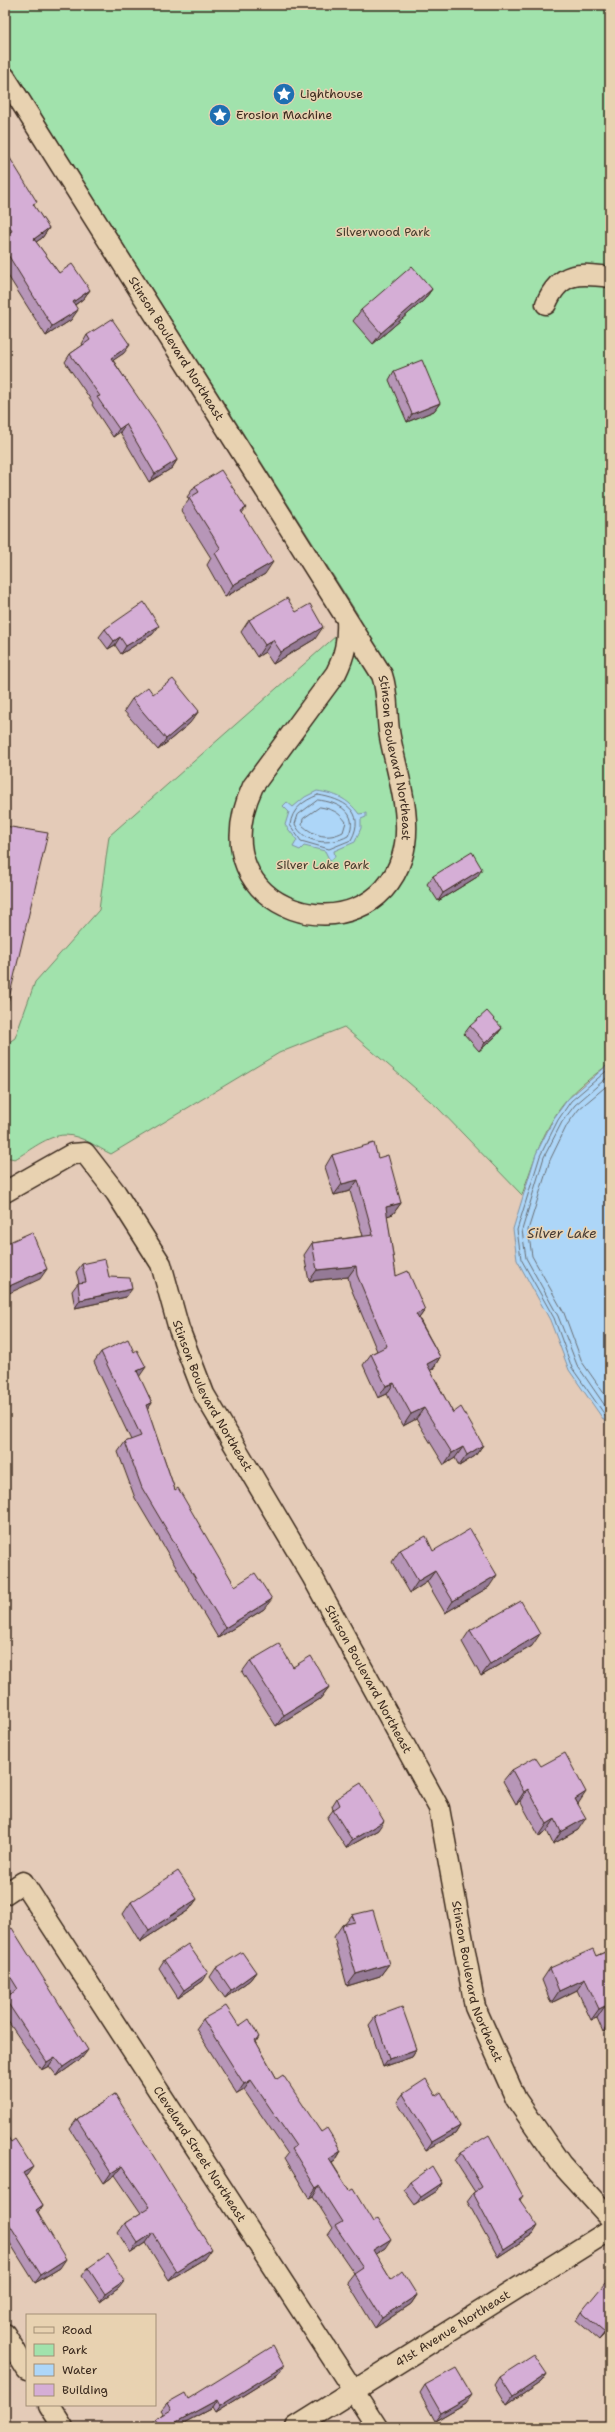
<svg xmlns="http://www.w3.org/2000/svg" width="615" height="2432" viewBox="0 0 615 2432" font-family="'Shantell Sans',sans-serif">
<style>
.green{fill:#a1e2ac;stroke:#6e8665}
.water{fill:#add6f8;stroke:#7f91a1}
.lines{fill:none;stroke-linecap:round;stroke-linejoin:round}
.shore{stroke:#696f75;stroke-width:1}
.minor-casing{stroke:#3b2a1e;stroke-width:23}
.minor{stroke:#e8d2b1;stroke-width:20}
.wall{fill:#b796b8;stroke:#3b2a1e}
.shaded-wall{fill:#957a96;stroke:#3b2a1e}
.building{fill:#d5aed6;stroke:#3b2a1e}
.labels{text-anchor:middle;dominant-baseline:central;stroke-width:3;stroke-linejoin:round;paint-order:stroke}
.poi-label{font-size:12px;fill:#3b2a1e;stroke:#e8d2b1;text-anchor:start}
.park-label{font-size:12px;fill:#453c2c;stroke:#e8d2b1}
.street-label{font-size:12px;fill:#3b2a1e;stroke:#e8d2b1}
.water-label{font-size:13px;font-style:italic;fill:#463b34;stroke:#e8d2b1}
</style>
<rect width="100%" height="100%" fill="#e4cbb8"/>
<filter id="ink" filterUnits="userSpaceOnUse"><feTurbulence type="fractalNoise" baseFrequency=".025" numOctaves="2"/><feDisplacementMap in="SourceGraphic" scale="8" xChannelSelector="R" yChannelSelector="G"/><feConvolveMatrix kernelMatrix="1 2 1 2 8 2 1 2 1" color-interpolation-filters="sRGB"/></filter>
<g filter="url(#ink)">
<path class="green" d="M5 5H610V1063C596 1074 580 1085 568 1099 544 1125 533 1163 522 1195L437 1107 344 1027 279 1053 111 1154C98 1148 81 1135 65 1135 48 1135 29 1151 15 1159L5 1157V1045L15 1038 35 982 99 910 109 836 336 636 360 618 5 57Z"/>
<g class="water">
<path d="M317 791C336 794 347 798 359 814L366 813V817L361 819V828L355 842 334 851 335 857 330 861 325 851 304 846 300 850 293 847 297 840 285 825 289 812 283 806 287 802 293 807 305 797Z"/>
<polygon points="610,1063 610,1429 569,1370 550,1320 517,1260 513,1229 536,1154 554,1118 568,1099"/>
</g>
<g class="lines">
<g class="shore">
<path d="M318 795C343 799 367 811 351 840L329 849 301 841 290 825C292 809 303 801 318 795Z"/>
<path d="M318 800C338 802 360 813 348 836 330 846 304 844 295 824L298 815Z"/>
<path d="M320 807C332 809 339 812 346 822L343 832C328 840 314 836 302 825L303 819Z"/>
<polyline points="610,1068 571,1101 558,1120 540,1156 517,1230 521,1259 554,1318 572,1368 610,1422"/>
<polyline points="610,1075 575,1105 562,1122 544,1157 522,1230 526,1258 558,1316 577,1365 610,1413"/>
<polyline points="610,1083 579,1109 567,1125 550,1160 528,1230 532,1256 564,1313 582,1362 610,1402"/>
</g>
<g class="minor-casing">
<g id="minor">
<path id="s1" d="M5 77 382 675C389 695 386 717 390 737 397 774 414 820 402 857 370 961 193 916 253 786L336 673C345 655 348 640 347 620"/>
<path d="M546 304C560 271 579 273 610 277"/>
<path id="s2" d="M5 1192 72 1154 85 1153 116 1193 161 1264 179 1329 204 1394 313 1578 439 1808 475 2007 516 2099 561 2164 610 2218"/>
<path id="s3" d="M5 1894 23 1882 377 2427"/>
<polyline points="5,2334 27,2370"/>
<polyline points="49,2405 63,2427"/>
<path id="s4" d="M296 2427 610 2230"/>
</g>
</g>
<use href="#minor" class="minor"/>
</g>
<g class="wall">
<polygon points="5,150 34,206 49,228 42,238 36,242 59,273 90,290 83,299 75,305 71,320 46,336 5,271"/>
<polygon points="432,289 424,300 373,344 353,321 361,310"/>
<polygon points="87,335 124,353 113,360 177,460 172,468 149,482 120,432 113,437 92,405 93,403 65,362 70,354 83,345 82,344"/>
<polygon points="394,371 440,403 434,411 407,422 389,380"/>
<polygon points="195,486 246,508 242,513 265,574 225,597 207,565 211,558 181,510 189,500 187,497"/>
<polygon points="296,612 315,639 273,664 265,652 257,657 241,632 249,620"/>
<polygon points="105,629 153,634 121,654 115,645 108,649 99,637"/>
<polygon points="153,694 190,723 158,750 124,711 132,699"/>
<polygon points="433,876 477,877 438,901 427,884"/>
<polygon points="470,1026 502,1028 496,1036 479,1051 464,1034"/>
<polygon points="332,1155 378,1158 401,1203 393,1214 387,1216 396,1276 425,1310 419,1318 440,1357 433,1369 430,1370 453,1413 483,1445 475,1456 459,1466 455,1458 444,1465 416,1419 403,1426 387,1394 378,1398 363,1365 371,1354 377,1351 350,1286 348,1277 309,1281 304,1255 312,1243 363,1236 350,1191 334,1195 325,1167"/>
<polygon points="82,1264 109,1277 126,1297 75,1308 72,1291 78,1283 79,1283 76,1272"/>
<polygon points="101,1352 139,1377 152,1403 147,1409 175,1490 235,1586 264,1609 218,1638 135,1498 118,1452 125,1442 131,1440 94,1362"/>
<polygon points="400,1550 433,1551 489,1587 445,1613 427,1582 410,1593 392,1562"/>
<polygon points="470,1630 532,1646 481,1676 462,1642"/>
<polygon points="250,1661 293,1667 329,1687 320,1699 276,1726 242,1672"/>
<polygon points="541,1766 578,1804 578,1830 553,1844 547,1831 539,1836 520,1801 516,1804 503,1781 512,1770"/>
<polygon points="337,1798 378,1830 346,1848 327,1818 333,1810 332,1806"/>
<polygon points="197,1899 189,1910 140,1942 123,1914 131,1902"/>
<polygon points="352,1915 389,1964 380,1976 347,1986 334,1937 342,1925 345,1924"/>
<polygon points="5,1932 82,2058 57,2076 49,2066 41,2070 5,2017 5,1998 10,1994 5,1986"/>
<polygon points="610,1950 610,2029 603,2032 597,2018 591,2020 577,1990 551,2003 542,1980 550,1968 596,1956"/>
<polygon points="164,1960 203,1981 178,1998 159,1968"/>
<polygon points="216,1968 256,1972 250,1980 225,1998 210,1977"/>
<polygon points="375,2017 417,2049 412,2057 383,2067 369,2025"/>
<polygon points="203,2019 259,2037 256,2042 277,2079 321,2132 341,2151 335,2161 332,2163 385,2248 375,2254 391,2280 417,2295 411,2304 375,2328 347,2282 354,2273 328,2235 333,2228 313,2196 309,2198 285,2158 288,2154 244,2090 237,2094 196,2029"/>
<polygon points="115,2094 204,2259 169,2280 146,2243 131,2253 118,2233 125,2223 141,2213 115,2175 104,2183 70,2129 77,2119"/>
<polygon points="403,2094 436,2096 460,2126 455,2134 426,2150 397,2102"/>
<polygon points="5,2132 27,2175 25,2176 43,2205 38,2213 60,2268 35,2283 5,2235"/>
<polygon points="461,2152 523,2196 520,2200 533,2234 498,2257 467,2201 473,2193 475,2192 455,2161"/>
<polygon points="410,2182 442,2183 437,2191 415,2205 404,2190"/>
<polygon points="88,2268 119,2288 100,2302 82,2276"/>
<polygon points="581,2312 610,2328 599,2340 576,2320"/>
<polygon points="284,2366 279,2373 215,2413 212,2408 176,2427 152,2427 151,2426 156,2419 164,2414 161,2410 167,2403 188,2399"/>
<polygon points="547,2374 541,2382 507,2405 495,2385 500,2377"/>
<polygon points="425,2385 466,2403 435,2421 420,2393"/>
</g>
<g class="shaded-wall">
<polygon points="49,228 42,238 27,248 34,239"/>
<polygon points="432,289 424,300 373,344 381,333"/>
<polygon points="90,290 83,299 66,311 73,302"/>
<polygon points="78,310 71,320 46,336 52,326"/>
<polygon points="130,345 124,353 105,366 111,358"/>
<polygon points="440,403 434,411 407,422 412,414"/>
<polygon points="126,424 120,432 113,437 119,429"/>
<polygon points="177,460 172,468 149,482 155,474"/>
<polygon points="273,562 265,574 225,597 233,585"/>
<polygon points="159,626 153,634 121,654 126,646"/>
<polygon points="323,627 315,639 273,664 281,652"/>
<polygon points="120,637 115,645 108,649 114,641"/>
<polygon points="273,640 265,652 257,657 265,645"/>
<polygon points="199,711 190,723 158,750 166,739"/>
<polygon points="482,869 477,877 438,901 443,893"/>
<polygon points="502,1028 496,1036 479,1051 485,1043"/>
<polygon points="358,1180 350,1191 334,1195 342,1184"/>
<polygon points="401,1203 393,1214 378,1219 386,1207"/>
<polygon points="356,1266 348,1277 309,1281 317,1270"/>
<polygon points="47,1269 40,1279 5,1295 5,1288"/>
<polygon points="132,1289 126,1297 75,1308 80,1300"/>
<polygon points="425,1310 417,1321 416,1314"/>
<polygon points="440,1357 433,1369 419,1376 427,1364"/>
<polygon points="146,1367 139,1377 137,1371"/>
<polygon points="394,1383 387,1394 378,1398 386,1386"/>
<polygon points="152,1403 145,1413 146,1405"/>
<polygon points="424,1408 416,1419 403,1426 411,1414"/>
<polygon points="483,1445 475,1456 459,1466 467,1455"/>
<polygon points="463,1447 455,1458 444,1465 452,1453"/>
<polygon points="435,1571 427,1582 410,1593 418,1581"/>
<polygon points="497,1575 489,1587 445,1613 453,1601"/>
<polygon points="272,1599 264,1609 218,1638 225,1628"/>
<polygon points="540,1634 532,1646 481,1676 490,1664"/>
<polygon points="329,1687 320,1699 276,1726 284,1715"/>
<polygon points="528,1789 520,1801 516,1804 524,1792"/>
<polygon points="586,1792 578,1804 575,1799"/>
<polygon points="586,1818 578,1830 553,1844 561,1832"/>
<polygon points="555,1819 547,1831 539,1836 547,1824"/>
<polygon points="384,1821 378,1830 346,1848 352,1840"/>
<polygon points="197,1899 189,1910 140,1942 149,1930"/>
<polygon points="389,1964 380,1976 347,1986 356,1974"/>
<polygon points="256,1972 250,1980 225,1998 231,1990"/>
<polygon points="208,1973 203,1981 178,1998 184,1990"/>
<polygon points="585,1979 577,1990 551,2003 559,1991"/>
<polygon points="605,2006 597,2018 591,2020 599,2009"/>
<polygon points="610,2022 610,2029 603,2032"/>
<polygon points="417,2049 412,2057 383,2067 389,2059"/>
<polygon points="88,2050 82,2058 57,2076 63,2067"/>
<polygon points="55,2057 49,2066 41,2070 47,2062"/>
<polygon points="251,2080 244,2090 237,2094 244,2084"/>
<polygon points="460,2126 455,2134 426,2150 432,2142"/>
<polygon points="341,2151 335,2161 323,2168 329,2159"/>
<polygon points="122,2166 115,2175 104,2183 111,2173"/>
<polygon points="33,2167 27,2175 17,2182 23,2173"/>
<polygon points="442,2183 437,2191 415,2205 421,2197"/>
<polygon points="319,2186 313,2196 309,2198 316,2188"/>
<polygon points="43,2205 37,2214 36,2210"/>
<polygon points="538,2226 533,2234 498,2257 503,2249"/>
<polygon points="153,2233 146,2243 131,2253 138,2243"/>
<polygon points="391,2239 385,2248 366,2260 373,2250"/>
<polygon points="211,2249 204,2259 169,2280 176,2271"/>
<polygon points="66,2259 60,2268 35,2283 41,2275"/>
<polygon points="125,2280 119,2288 100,2302 105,2294"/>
<polygon points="417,2295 411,2304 375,2328 382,2318"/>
<polygon points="610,2326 610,2328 599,2340 605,2332"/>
<polygon points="284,2366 279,2373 215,2413 220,2406"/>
<polygon points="547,2374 541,2382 507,2405 513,2397"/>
<polygon points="472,2395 466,2403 435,2421 441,2413"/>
<polygon points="217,2400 212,2408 176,2427 167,2427"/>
</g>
<g class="building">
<polygon points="5,150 37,202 33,204 49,228 34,239 59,273 72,264 90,290 73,302 78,310 52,326 5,250 5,235 12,231 5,219"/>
<polygon points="412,266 432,289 381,333 361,310"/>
<polygon points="112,319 130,345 111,358 157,425 177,460 155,474 126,424 119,429 97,397 100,396 70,354 90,340 87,335"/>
<polygon points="422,360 440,403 412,414 394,371"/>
<polygon points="221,470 246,508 241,511 273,562 233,585 215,553 221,549 189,498 199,492 195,486"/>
<polygon points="287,598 296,612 310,604 323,627 281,652 273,640 265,645 249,620"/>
<polygon points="144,602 159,626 126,646 120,637 114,641 105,629"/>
<polygon points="173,679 199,711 166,739 132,699 148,687 153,694"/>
<polygon points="5,826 48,833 6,1011 5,1011"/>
<polygon points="472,852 482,869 443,893 433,876"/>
<polygon points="487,1011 502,1028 485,1043 470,1026"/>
<polygon points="374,1143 378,1158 388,1155 401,1203 386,1207 396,1276 408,1271 425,1310 416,1314 440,1357 427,1364 453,1413 461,1407 483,1445 467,1455 463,1447 452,1453 424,1408 411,1414 394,1383 386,1386 371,1354 387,1346 357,1275 356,1266 317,1270 312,1243 373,1235 358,1180 342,1184 332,1155"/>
<polygon points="32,1232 47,1269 5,1288 5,1244"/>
<polygon points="105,1259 109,1277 130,1278 132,1289 80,1300 78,1283 86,1282 82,1264"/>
<polygon points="128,1339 134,1352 137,1350 146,1367 137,1371 152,1403 146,1405 175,1490 178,1488 235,1586 255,1573 272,1599 225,1628 142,1488 125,1442 141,1436 101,1352"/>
<polygon points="470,1529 497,1575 453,1601 435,1571 418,1581 400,1550 426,1536 433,1551"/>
<polygon points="521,1601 540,1634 490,1664 470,1630"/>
<polygon points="279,1644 293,1667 311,1656 329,1687 284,1715 250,1661"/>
<polygon points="565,1753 586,1792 575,1799 586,1818 561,1832 555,1819 547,1824 528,1789 524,1792 512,1770 535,1757 541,1766"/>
<polygon points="361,1783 384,1821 352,1840 333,1810 340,1805 337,1798"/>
<polygon points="178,1871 197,1899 149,1930 131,1902"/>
<polygon points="373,1910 389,1964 356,1974 342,1925 355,1922 352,1915"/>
<polygon points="12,1928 88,2050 63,2067 55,2057 47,2062 5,1999 5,1998 18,1989 5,1968 5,1932"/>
<polygon points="188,1944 208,1973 184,1990 164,1960"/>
<polygon points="593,1949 596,1956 610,1950 610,2018 605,2006 599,2009 585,1979 559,1991 550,1968"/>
<polygon points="242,1952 256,1972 231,1990 216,1968"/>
<polygon points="226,2006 239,2026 249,2019 259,2037 255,2040 277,2079 283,2075 321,2132 327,2128 341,2151 329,2159 349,2191 353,2189 373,2222 378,2218 391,2239 373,2250 391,2280 402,2271 417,2295 382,2318 354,2273 363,2267 335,2226 342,2222 319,2186 316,2188 292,2149 296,2146 251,2080 244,2084 203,2019"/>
<polygon points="402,2007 417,2049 389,2059 375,2017"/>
<polygon points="426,2079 436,2096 441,2092 460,2126 432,2142 403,2094"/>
<polygon points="115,2094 211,2249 176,2271 153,2233 138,2243 125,2223 150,2207 122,2166 111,2173 77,2119"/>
<polygon points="5,2132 11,2142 15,2139 33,2167 23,2173 43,2205 36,2210 66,2259 41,2275 5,2217"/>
<polygon points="489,2135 523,2196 519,2199 538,2226 503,2249 473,2193 482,2187 461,2152"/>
<polygon points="432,2166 442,2183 421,2197 410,2182"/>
<polygon points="108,2254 125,2280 105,2294 88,2268"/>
<polygon points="610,2277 610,2326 605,2332 581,2312"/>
<polygon points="273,2346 284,2366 220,2406 217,2400 167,2427 161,2427 156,2419 171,2410 167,2403 185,2393 188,2399"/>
<polygon points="534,2355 547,2374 513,2397 500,2377"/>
<polygon points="456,2368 472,2395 441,2413 425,2385"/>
</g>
</g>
<defs>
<g id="sight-disc" transform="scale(1.15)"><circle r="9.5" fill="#1f6fb2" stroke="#e8d2b1"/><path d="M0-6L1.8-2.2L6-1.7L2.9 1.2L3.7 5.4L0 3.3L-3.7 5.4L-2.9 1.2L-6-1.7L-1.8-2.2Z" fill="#fff"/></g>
</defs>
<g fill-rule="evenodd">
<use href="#sight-disc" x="284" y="94"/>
<use href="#sight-disc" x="220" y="115"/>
</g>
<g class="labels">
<g class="poi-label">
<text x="300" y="94">Lighthouse</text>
<text x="236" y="115">Erosion Machine</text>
</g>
<g class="park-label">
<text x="383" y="232">Silverwood Park</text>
<text x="323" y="865">Silver Lake Park</text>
</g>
<g class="street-label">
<text stroke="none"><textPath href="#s1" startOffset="321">Stinson Boulevard Northeast</textPath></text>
<text stroke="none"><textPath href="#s1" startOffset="791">Stinson Boulevard Northeast</textPath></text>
<text stroke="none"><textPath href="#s2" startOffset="367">Stinson Boulevard Northeast</textPath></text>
<text stroke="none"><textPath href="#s2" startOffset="691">Stinson Boulevard Northeast</textPath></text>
<text stroke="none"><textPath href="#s2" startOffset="1016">Stinson Boulevard Northeast</textPath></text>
<text stroke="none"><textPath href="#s3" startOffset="346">Cleveland Street Northeast</textPath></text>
<text stroke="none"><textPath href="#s4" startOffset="185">41st Avenue Northeast</textPath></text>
</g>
<g class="water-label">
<text x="562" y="1233">Silver Lake</text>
</g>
</g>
<rect width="615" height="2432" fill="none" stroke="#e8d2b1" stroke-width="20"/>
<rect x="10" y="10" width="595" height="2412" fill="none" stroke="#3b2a1e" stroke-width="1.5" filter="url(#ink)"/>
<rect x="26" y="2314" width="130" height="92" fill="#e8d2b1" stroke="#a38f76"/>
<rect x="34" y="2327" width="20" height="6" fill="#e8d2b1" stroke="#a38f76"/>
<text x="62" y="2334" font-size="12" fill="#3b2a1e">Road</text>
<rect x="34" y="2344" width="20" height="12" fill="#a1e2ac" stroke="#a38f76"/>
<text x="62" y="2354" font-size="12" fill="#3b2a1e">Park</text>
<rect x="34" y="2364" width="20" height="12" fill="#add6f8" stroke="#a38f76"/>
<text x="62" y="2374" font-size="12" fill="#3b2a1e">Water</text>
<rect x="34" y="2384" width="20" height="12" fill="#d5aed6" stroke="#a38f76"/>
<text x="62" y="2394" font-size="12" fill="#3b2a1e">Building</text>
</svg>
